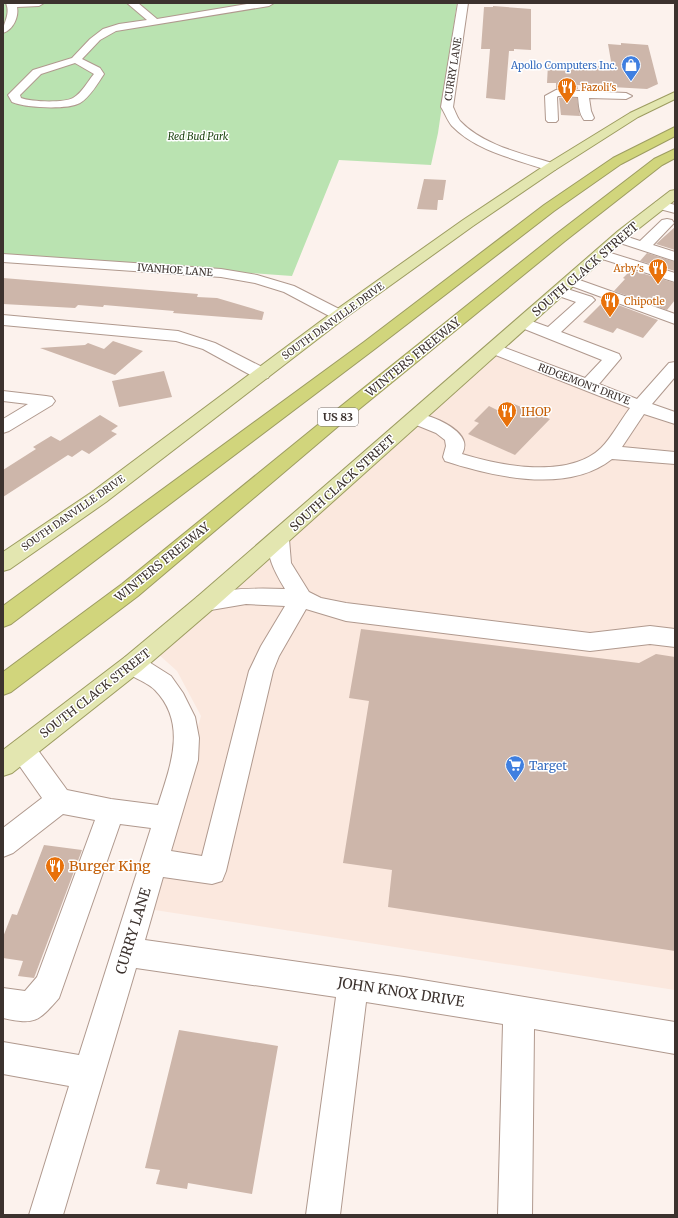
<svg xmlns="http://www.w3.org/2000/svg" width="678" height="1218" viewBox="0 0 678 1218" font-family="Merriweather,serif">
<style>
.built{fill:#fbe8de}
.green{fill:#bae3b1}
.building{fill:#cdb6aa}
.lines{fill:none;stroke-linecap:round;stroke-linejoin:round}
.minor-casing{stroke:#b0998e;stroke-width:2}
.major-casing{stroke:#9d9c61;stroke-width:2}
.highway-casing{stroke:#9d9c61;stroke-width:2}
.minor{fill:#fff;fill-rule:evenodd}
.major{fill:#e3e6b0;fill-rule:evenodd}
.highway{fill:#d1d57c;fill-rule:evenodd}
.labels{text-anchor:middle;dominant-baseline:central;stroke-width:3;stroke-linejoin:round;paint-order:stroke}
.far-shop-label{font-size:10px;fill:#366cbe;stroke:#fff;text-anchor:end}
.far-street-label{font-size:10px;fill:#3c322e;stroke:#fff}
.far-food-label{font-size:10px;fill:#c56008;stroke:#fff;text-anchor:start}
.far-park-label{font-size:10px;font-style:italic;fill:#173f0b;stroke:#fff}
.shield{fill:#fff;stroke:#76706d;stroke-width:1}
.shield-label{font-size:11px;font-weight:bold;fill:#3c322e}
.street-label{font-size:12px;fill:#3c322e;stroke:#fff}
.food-label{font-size:12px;fill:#c56008;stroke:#fff;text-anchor:start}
.shop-label{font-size:12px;fill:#366cbe;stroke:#fff;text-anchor:start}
.near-food-label{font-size:14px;fill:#c56008;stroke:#fff;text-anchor:start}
.near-street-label{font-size:14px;fill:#3c322e;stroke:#fff}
</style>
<rect width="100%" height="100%" fill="#fcf2ed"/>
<polygon class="built" points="496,355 662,420 675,423 675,990 148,909 201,716 177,671 157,653"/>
<polygon class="green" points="3,3 457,3 438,133 431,165 339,160 292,276 3,255"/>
<g class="building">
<polygon points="493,6 531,9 531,50 514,49 514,51 509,51 505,100 486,98 490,49 481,49 484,7 493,7"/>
<polygon points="621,43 648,45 658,84 647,89 577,85 578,89 556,89 556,83 547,83 548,64 612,67 608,44 621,45"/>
<polygon points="559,98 577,98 580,116 561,115"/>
<polygon points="424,179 446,180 443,200 438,200 437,210 417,209"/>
<polygon points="675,227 675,250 656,244"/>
<polygon points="647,253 675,262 675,271 640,261"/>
<polygon points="631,270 675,283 675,300 667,310 614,291 625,279 623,278"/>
<polygon points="3,278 198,294 197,297 217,298 264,312 262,320 173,313 174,311 104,305 103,307 78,305 75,308 3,304"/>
<polygon points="605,300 658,320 643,338 617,328 613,333 583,322"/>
<polygon points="113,341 143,351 115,375 40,348 85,345 88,343 104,349"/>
<polygon points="164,371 172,397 119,407 112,381"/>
<polygon points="507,401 550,419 515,455 468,434 479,423 474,421 489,406 497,410"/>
<polygon points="100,415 118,426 111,431 117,434 89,454 82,450 72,457 68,455 3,497 3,470 36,449 33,447 51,436 60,441"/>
<polygon points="361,629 639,663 656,654 675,657 675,951 388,907 392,870 343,863 369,701 349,698"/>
<polygon points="44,845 82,850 34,978 18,976 23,961 3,958 3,937 12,914 17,915"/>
<polygon points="179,1030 278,1046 252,1194 188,1183 187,1189 156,1184 160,1170 145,1168"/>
</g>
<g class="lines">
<g class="minor-casing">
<g id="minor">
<path d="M6 3H44L39 6 17 7C19 17 13 30 3 33 3 22 11 15 6 3Z"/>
<path d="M127 3H138L157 19 253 3H274L269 6 116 31 100 40 82 59 100 68 104 74C98 83 90 97 80 103 67 110 26 108 12 102L8 95 33 70 72 58 90 39 103 29 119 24 147 20ZM75 63 94 74C88 81 82 93 73 98 64 103 31 102 21 98L20 95 41 74Z"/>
<path d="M458 3H468L453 107C455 111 457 117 460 121 484 146 524 154 555 164L557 167 555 170H547C515 159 476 151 452 126 447 120 445 113 441 107Z"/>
<path d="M556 90 626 93 632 96 626 99 589 98 591 111 594 118 592 120H584C579 113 579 106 578 97L558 96 557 97 558 120 556 122H548L546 120 545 96Z"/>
<polygon points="661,201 675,205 675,213 656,208 654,205 656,202"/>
<polygon points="667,219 672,220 674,223 653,245 675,252 675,261 614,241 612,238 614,235 619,234 640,241 662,220"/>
<polygon points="601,250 675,273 675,282 596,257 594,254 596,251"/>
<polygon points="3,254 221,269 257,275 294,286 345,312 347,315 345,318 339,320 333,318 284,292 255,283 221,277 3,262"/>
<polygon points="571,277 675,314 675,324 566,284 564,281 566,278"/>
<path d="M561 287 592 297 595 300 561 332 619 354 621 358 599 384 637 399 669 363 675 362V377L652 404 675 412V424L644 414 622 447 675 452V464L612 459C568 494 494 477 445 461L443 457 446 446 445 440 436 433 409 422 406 418 409 414C422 410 460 426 464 442 465 446 464 450 462 454 501 466 569 479 601 448 612 437 620 421 630 408L488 352 486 349 488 346 494 344 500 346 585 378 602 360 517 326 515 323 517 320 523 318 548 327 576 302 556 295 553 292 556 289Z"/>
<polygon points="3,315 178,331 215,343 268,370 270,374 268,378 262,379 256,378 203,349 176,341 3,325"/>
<polygon points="3,391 46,396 52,397 55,401 52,405 9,431 3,433 3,419 28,404 3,401"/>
<path d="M279 532 286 534 289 539 291 563 309 592 321 598 346 603 590 633 650 626 675 629V647L650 644 590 651 346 621 306 609 279 656 273 671 226 871 222 881 212 884 163 877 145 940 404 977 675 1022V1054L534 1029 532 1215H498L503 1024 366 1002 340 1215H306L336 997 136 968 63 1215H29L69 1086 3 1074V1042L79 1055 151 828 120 824 59 998C38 1022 35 1025 3 1018V988L25 991 37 977 95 820 63 814 13 853 3 857V828L42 798 14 758 10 750 14 742 23 739 32 742 67 790 111 799 158 805C170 767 188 724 155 690 145 680 128 678 121 664L125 657 133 655 141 657 171 676 183 693 195 717 199 738 198 760 171 851 202 856 249 671 261 646 285 606 246 604 205 611 197 609 194 603 197 597C226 588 255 588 285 589 276 574 262 551 272 534Z"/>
</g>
</g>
<g class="major-casing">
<g id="major">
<polygon points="675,92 675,99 638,117 555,170 473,226 345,318 106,502 10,569 3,571 3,552 92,492 333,312 463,220 547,164 630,113"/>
<polygon points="675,190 675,200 628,237 213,609 141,671 12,773 3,776 3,750 125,657 197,597 618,231 670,191"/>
</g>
</g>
<g class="highway-casing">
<g id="highway">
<polygon points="675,127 675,136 621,164 554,211 376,348 11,624 3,627 3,606 364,342 544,205 613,158"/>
<polygon points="675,149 675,158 662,165 565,241 342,423 138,596 11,692 3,695 3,672 122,584 330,415 555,235 654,159"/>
</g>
</g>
<use href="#minor" class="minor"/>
<use href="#major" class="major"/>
<use href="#highway" class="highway"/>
</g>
<defs>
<g id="shop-pin" transform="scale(1)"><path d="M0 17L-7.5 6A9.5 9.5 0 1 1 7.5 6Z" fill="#3f7fe0" stroke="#fff"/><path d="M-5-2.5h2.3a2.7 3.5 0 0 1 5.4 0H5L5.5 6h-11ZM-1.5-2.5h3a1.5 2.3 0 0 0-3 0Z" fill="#fff"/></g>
<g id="restaurant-pin" transform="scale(1)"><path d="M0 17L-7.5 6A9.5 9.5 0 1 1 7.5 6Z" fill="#e8710a" stroke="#fff"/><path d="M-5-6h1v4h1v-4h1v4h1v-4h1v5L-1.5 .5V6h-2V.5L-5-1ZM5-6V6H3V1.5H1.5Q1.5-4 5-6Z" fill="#fff"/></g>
<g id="supermarket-pin" transform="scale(1)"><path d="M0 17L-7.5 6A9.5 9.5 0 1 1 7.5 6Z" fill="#3f7fe0" stroke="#fff"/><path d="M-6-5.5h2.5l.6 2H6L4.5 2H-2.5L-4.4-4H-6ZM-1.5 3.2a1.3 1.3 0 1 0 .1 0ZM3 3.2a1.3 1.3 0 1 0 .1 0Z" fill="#fff"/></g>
</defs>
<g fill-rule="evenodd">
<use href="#shop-pin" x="631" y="65"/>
<use href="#restaurant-pin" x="567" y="87"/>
<use href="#restaurant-pin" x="658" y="268"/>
<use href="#restaurant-pin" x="610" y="301"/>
<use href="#restaurant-pin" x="507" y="411"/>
<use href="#supermarket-pin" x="515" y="765"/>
<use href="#restaurant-pin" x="55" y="866"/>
</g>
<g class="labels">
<g class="far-shop-label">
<text x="617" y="65">Apollo Computers Inc.</text>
</g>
<g class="far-street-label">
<text transform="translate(453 69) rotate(-81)">CURRY LANE</text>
<text transform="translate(175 270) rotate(4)">IVANHOE LANE</text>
<text transform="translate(333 321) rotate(-36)">SOUTH DANVILLE DRIVE</text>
<text transform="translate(584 384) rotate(21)">RIDGEMONT DRIVE</text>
<text transform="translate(73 513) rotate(-35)">SOUTH DANVILLE DRIVE</text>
</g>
<g class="far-food-label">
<text x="581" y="87">Fazoli's</text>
<text x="644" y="268" text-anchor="end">Arby's</text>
<text x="624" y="301">Chipotle</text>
</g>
<g class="far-park-label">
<text x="198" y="136">Red Bud Park</text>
</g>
<rect class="shield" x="318" y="408" width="40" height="18" rx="3"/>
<g class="shield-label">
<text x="338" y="417">US 83</text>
</g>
<g class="street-label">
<text transform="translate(585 269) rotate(-41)">SOUTH CLACK STREET</text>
<text transform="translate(413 357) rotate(-39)">WINTERS FREEWAY</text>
<text transform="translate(342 483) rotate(-42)">SOUTH CLACK STREET</text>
<text transform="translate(162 562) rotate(-39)">WINTERS FREEWAY</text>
<text transform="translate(95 693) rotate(-38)">SOUTH CLACK STREET</text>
</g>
<g class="food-label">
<text x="521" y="411">IHOP</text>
</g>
<g class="shop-label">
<text x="529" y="765">Target</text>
</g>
<g class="near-food-label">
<text x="69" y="866">Burger King</text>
</g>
<g class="near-street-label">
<text transform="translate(133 931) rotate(-73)">CURRY LANE</text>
<text transform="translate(401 992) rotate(9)">JOHN KNOX DRIVE</text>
</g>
</g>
<rect width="678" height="1218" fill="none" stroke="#3c322e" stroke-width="8"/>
</svg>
